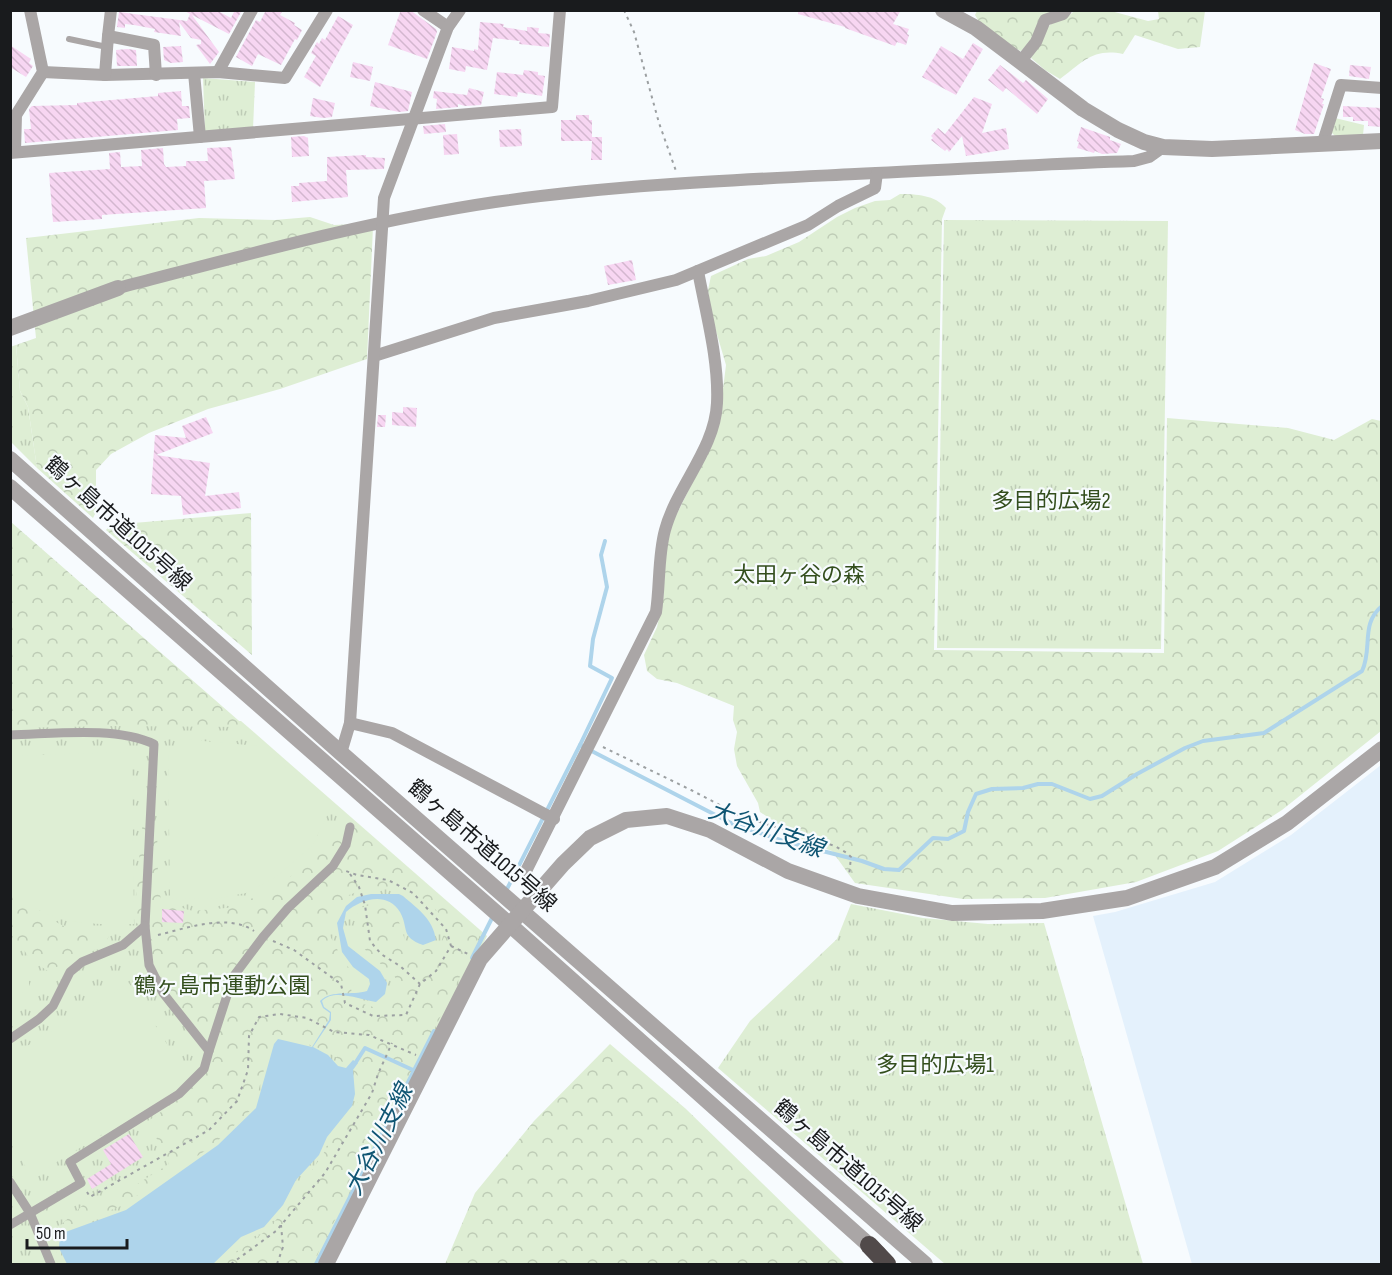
<svg xmlns="http://www.w3.org/2000/svg" width="1392" height="1275" viewBox="0 0 1392 1275" font-family="'Sofia Sans Condensed','Noto Sans JP',sans-serif">
<style>
.built{fill:#e4f1fc}
.grass{fill:url(#grass-tufts)}
.forest{fill:url(#forest-crowns);fill-rule:evenodd}
.garden{fill:#deeed4}
.water{fill:#aed4eb}
.lines{fill:none;stroke-linecap:round;stroke-linejoin:round}
.stream{stroke:#aed4eb;stroke-width:4}
.building{fill:url(#building-back-hatch)}
.path{stroke:#9ca0a2;stroke-width:2;stroke-dasharray:3 4.5;stroke-linecap:butt}
.service{stroke:#aaa6a6;stroke-width:6}
.pedestrian{stroke:#aaa6a6;stroke-width:9}
.minor{stroke:#aaa6a6;stroke-width:12}
.tertiary{stroke:#aaa6a6;stroke-width:16}
.motorway{stroke:#514a4a;stroke-width:18}
.labels{text-anchor:middle;dominant-baseline:central;stroke-width:4.5;stroke-linejoin:round;paint-order:stroke}
.park-label{font-size:22px;fill:#334e1d;stroke:#f7fbfe}
.street-label{font-size:22px;fill:#191b1d;stroke:#f7fbfe}
.water-label{font-size:24px;font-style:italic;fill:#0f5573;stroke:#f7fbfe}
</style>
<defs>
<pattern id="grass-tufts" width="24" height="20" patternUnits="userSpaceOnUse" patternTransform="scale(1.5)"><rect width="24" height="20" fill="#deeed4"/><path d="M3 7l-1-3M5 7V3M7 7l1-3M15 17l-1-3M17 17v-4M19 17l1-3" fill="none" stroke="#beccb6"/></pattern>
<pattern id="forest-crowns" width="20" height="18" patternUnits="userSpaceOnUse" patternTransform="scale(1.5)"><rect width="20" height="18" fill="#deeed4"/><path d="M2 6a3 3 0 1 1 6 0M12 15a3 3 0 1 1 6 0" fill="none" stroke="#beccb6"/></pattern>
<pattern id="building-back-hatch" width="6" height="6" patternUnits="userSpaceOnUse" patternTransform="scale(1.5)"><rect width="6" height="6" fill="#f7d6f2"/><path d="M-1 5l2 2M0 0l6 6M5-1l2 2" fill="none" stroke="#d3b7cf"/></pattern>
</defs>
<rect width="100%" height="100%" fill="#f7fbfe"/>
<polygon class="built" points="1381,765 1381,1264 1192,1264 1093,916 1115,912 1215,882 1291,835"/>
<g class="grass">
<polygon points="203,78 255,82 253,129 205,133"/>
<polygon points="1335,118 1364,125 1363,135 1335,136 1330,131"/>
<polygon points="944,220 1168,221 1161,649 937,648"/>
<polygon points="16,345 20,391 28,407 37,468 11,442 10,347"/>
<polygon points="11,717 241,721 487,936 321,1264 11,1264"/>
<polygon points="851,904 923,918 988,924 1044,923 1143,1264 945,1264 718,1068 750,1021 837,939"/>
</g>
<g class="forest">
<path d="M977 11H1054L1043 15 1030 42 1021 51C1003 43 984 33 975 15Z"/>
<path d="M1074 11H1111L1148 21 1159 19 1158 11H1205L1200 47 1178 49 1135 35 1123 54C1093 48 1083 62 1060 79L1045 70 1031 58C1036 48 1041 34 1049 26 1057 18 1063 22 1074 11Z"/>
<path d="M900 194C916 194 935 195 946 208L942 219 934 650 1164 653 1167 418 1288 428 1334 440 1372 419 1381 421V731L1282 810 1218 851 1136 882 1045 898 963 899 855 883 832 851 804 841 760 812 758 803 737 766 734 749 737 732 733 720 734 706 677 683 657 679 647 671 644 655 657 627 663 600 667 534 699 469 720 413 726 365 711 314 708 290 711 276 748 259 766 256 799 242 837 217 855 208 875 201 890 200Z"/>
<polygon points="310,217 334,225 356,224 373,227 367,359 280,389 208,409 149,433 111,454 96,470 96,512 93,518 37,468 28,407 20,391 16,345 36,338 26,238 199,218 275,220"/>
<polygon points="251,513 252,655 106,530 110,525"/>
<polygon points="11,522 246,727 113,726 11,728"/>
<path d="M345 818 480 935 433 1032 312 1264H221L267 1230 286 1209 358 1102 357 1075C332 1050 316 1046 283 1037L268 1055 254 1107 211 1147 121 1206 62 1230 61 1255 65 1264H58L53 1232 83 1205 115 1198 169 1164 161 1146 147 1122C177 1100 199 1088 216 1054 198 1030 153 984 151 956 151 951 153 946 154 942L135 921 137 879 143 820 157 824 158 879 161 901 192 911 237 907 291 876 315 855 326 844ZM373 886 395 888 427 900 446 921 444 937 440 946 423 950 405 940 397 916 377 903 360 908 354 924 361 946 395 977V999L380 1009 353 1001 351 988 360 981 344 962 329 934 332 916 349 895Z"/>
<polygon points="10,894 18,902 77,933 109,936 104,945 48,971 31,960 11,932"/>
<polygon points="610,1044 686,1109 845,1264 445,1264 475,1193 534,1121"/>
</g>
<g class="garden">
<polygon points="181,739 260,746 332,805 313,845 276,877 246,893 214,899 170,898 168,753"/>
<path d="M123 752 132 763 134 924C87 925 43 925 11 887V756Z"/>
<polygon points="11,938 29,968 29,988 11,999"/>
<polygon points="129,983 190,1081 32,1177 11,1143 11,1056"/>
</g>
<path class="water" d="M371 894H399L403 896C418 909 433 919 436 940L423 945C400 937 409 928 400 912 387 891 361 899 346 912L343 928 348 946 380 971 387 983 385 994 376 1002C361 1000 334 988 322 1001L324 1007 331 1012V1020L313 1047 328 1055 338 1066 346 1068 353 1060 358 1063 353 1070 355 1094 352 1106 327 1137 319 1155 296 1180 283 1205 264 1227 241 1237 213 1264H67L59 1248 60 1234 126 1210 218 1145 256 1108 274 1044 278 1039 312 1047 329 1020 330 1013 323 1008 320 1001C332 989 352 996 367 991L370 984 369 979 353 967 342 952 337 923 346 906 357 897Z"/>
<g class="lines">
<g class="stream">
<polyline points="580,745 612,678 590,666 593,639 607,587 601,555 605,541"/>
<path d="M506 891 580 745 731 823 783 841 862 861 884 869 899 870 933 838 948 839 964 831 968 812 976 794 992 789 1023 788 1038 784H1052L1090 799 1102 796 1137 774 1185 748 1203 741 1264 733 1362 671C1373 648 1360 624 1382 606"/>
<polyline points="472,958 493,916"/>
<polyline points="356,1062 365,1048 413,1070"/>
<polyline points="316,1264 434,1031"/>
</g>
</g>
<g class="building">
<polygon points="183,10 216,10 231,18 235,10 241,12 229,34 192,15 219,52 210,64 196,45 201,44 201,40 191,38 179,22 181,36 154,32 155,29 134,25 125,24 125,28 117,27 119,12 187,21 190,14"/>
<polygon points="266,10 283,10 280,15 295,23 294,25 302,30 297,40 295,39 281,65 258,54 252,66 236,57 256,20 260,22"/>
<polygon points="401,10 410,10 436,29 437,32 427,59 388,45"/>
<polygon points="798,10 901,10 893,24 909,29 907,34 909,35 906,45 897,42 895,46 845,28 845,27 798,14"/>
<polygon points="338,16 353,25 320,87 304,77 316,56 311,53 317,42 319,44 322,38 325,40"/>
<polygon points="480,22 504,24 503,27 527,31 527,27 539,28 538,33 550,34 549,47 519,44 520,41 493,38 487,70 466,66 465,72 449,69 452,47 474,51 474,49 478,50"/>
<polygon points="973,43 983,49 956,95 922,77 941,46 963,59"/>
<polygon points="10,45 31,59 29,63 33,66 26,77 10,67"/>
<polygon points="181,46 183,62 171,63 164,60 163,47"/>
<polygon points="127,49 136,50 137,66 117,66 116,50"/>
<polygon points="353,62 373,67 370,81 350,77"/>
<polygon points="1314,63 1331,69 1321,98 1324,99 1322,104 1324,104 1314,134 1305,134 1295,130"/>
<polygon points="1000,65 1023,83 1026,80 1048,99 1037,114 1006,88 1003,92 988,80"/>
<polygon points="1350,65 1371,67 1369,79 1349,76"/>
<polygon points="524,70 538,72 538,75 545,76 542,96 518,92 517,97 494,94 497,72 523,75"/>
<polygon points="375,82 412,92 408,111 399,112 370,106"/>
<polygon points="469,88 484,92 481,105 465,106 458,104 458,107 436,109 437,99 433,98 434,91 467,95"/>
<polygon points="181,91 182,106 189,106 190,118 177,119 178,130 25,143 24,129 31,129 29,109 32,106 77,105 77,103 158,96 158,93"/>
<polygon points="974,97 992,104 982,133 1006,128 1009,149 966,156 962,136 949,152 947,149 945,151 931,140 933,138 931,136 938,128 945,134"/>
<polygon points="313,98 335,103 332,117 323,118 310,116"/>
<polygon points="1343,106 1382,108 1382,127 1368,126 1368,121 1353,121 1353,117 1343,117"/>
<polygon points="576,115 589,115 589,120 592,120 592,137 602,137 602,160 591,160 592,141 561,141 561,120 576,120"/>
<polygon points="445,124 446,132 424,134 423,126"/>
<polygon points="1081,127 1110,137 1110,140 1121,144 1117,153 1102,154 1095,151 1094,153 1077,148 1079,142 1077,141"/>
<polygon points="521,129 522,146 500,147 499,130"/>
<polygon points="457,134 459,154 444,155 443,135"/>
<polygon points="304,136 308,138 309,156 292,157 291,137"/>
<polygon points="231,147 235,179 204,181 206,208 102,215 102,219 53,222 49,173 110,169 109,153 120,152 121,167 142,166 141,150 163,148 164,164 166,167 186,166 186,161 208,161 207,148"/>
<polygon points="366,155 366,157 385,158 384,169 346,170 348,197 292,202 291,186 299,186 299,183 327,181 327,157"/>
<polygon points="632,260 636,280 608,285 604,266"/>
<polygon points="403,407 417,408 416,427 392,425 392,412 403,413"/>
<polygon points="378,415 386,415 385,427 377,427"/>
<polygon points="206,417 213,433 156,455 210,463 205,496 239,492 241,508 183,515 181,496 151,494 155,435 186,438 182,426"/>
<polygon points="162,909 184,911 183,923 162,922"/>
<polygon points="129,1134 143,1157 92,1189 87,1179 111,1164 103,1150"/>
</g>
<g class="lines">
<g class="path">
<polyline points="624,10 634,32 659,123 676,171"/>
<polyline points="603,747 691,790 741,816 835,846 847,853 851,857 849,876"/>
<polyline points="350,874 359,887 365,905 370,941 381,954 400,966 420,984"/>
<path d="M158 935C187 928 228 913 254 931"/>
<polyline points="273,941 294,950 341,984 345,1003 373,1016 406,1015 420,984 436,971 451,946 446,929 413,893 388,880 357,875 343,870"/>
<polyline points="451,946 468,954"/>
<polyline points="87,1192 90,1197 209,1130 237,1101 248,1070 249,1036 259,1017 280,1014 307,1018 334,1032 369,1035 416,1055"/>
<polyline points="231,1264 276,1231 325,1173 372,1093 378,1074 392,1043"/>
<polyline points="277,1264 283,1247 281,1225"/>
</g>
<polyline class="service" points="69,39 107,47"/>
<g class="pedestrian">
<path d="M10 735C54 734 115 726 154 744L145 926"/>
<polyline points="10,1039 39,1019 53,1006 70,972 82,962 123,945 145,926 149,965 163,993 209,1051 204,1069 179,1094 70,1162 81,1183 10,1225"/>
<polyline points="209,1051 233,977 263,937 288,908 333,866 346,845 350,827"/>
<polyline points="10,1182 30,1213 51,1264"/>
</g>
<g class="minor">
<polyline points="423,10 448,27"/>
<polyline points="108,36 111,10"/>
<polyline points="1020,62 1036,42 1045,20 1063,14 1066,10"/>
<polyline points="43,72 105,75 218,72 285,78 327,10"/>
<polyline points="218,72 252,10"/>
<polyline points="194,73 200,137"/>
<polyline points="105,75 108,36 154,45 156,75"/>
<polyline points="1322,145 1341,85 1382,88"/>
<polyline points="15,152 16,115 43,72 30,10"/>
<polyline points="10,153 552,107 560,10"/>
<path d="M118 288C242 256 367 221 495 202 615 185 735 180 855 174 948 170 1041 164 1134 161L1149 157 1163 147"/>
<polyline points="374,356 494,318 588,301 676,280 808,225 838,206 875,188 877,173"/>
<polyline points="350,723 384,198 448,27 460,10"/>
<polyline points="341,753 350,723 392,733 554,819"/>
<path d="M526 871 656 612C660 585 658 555 665 530 677 486 715 449 717 403 719 360 706 314 698 271"/>
</g>
<g class="tertiary">
<polyline points="943,10 976,28 1083,109 1118,130 1144,142 1163,147 1212,149 1382,141"/>
<polyline points="10,328 118,288"/>
<polyline points="10,459 341,753 925,1264"/>
<polyline points="10,487 509,924 879,1254"/>
<polyline points="326,1264 480,959 563,864 590,838 626,820 667,816 710,830 788,871 858,896 952,913 1042,911 1127,898 1215,867 1287,823 1382,749"/>
</g>
<polyline class="motorway" points="869,1245 887,1264"/>
</g>
<g class="labels">
<g class="park-label">
<text x="1051" y="501">多目的広場2</text>
<text x="799" y="575">太田ヶ谷の森</text>
<text x="222" y="986">鶴ヶ島市運動公園</text>
<text x="935" y="1065">多目的広場1</text>
</g>
<g class="street-label">
<text transform="translate(118 524) rotate(42)">鶴ヶ島市道1015号線</text>
<text transform="translate(482 846) rotate(41)">鶴ヶ島市道1015号線</text>
<text transform="translate(848 1166) rotate(41)">鶴ヶ島市道1015号線</text>
</g>
<g class="water-label">
<text transform="translate(766 830) rotate(20)">大谷川支線</text>
<text transform="translate(379 1140) rotate(-63)">大谷川支線</text>
</g>
</g>
<rect width="1392" height="1275" fill="none" stroke="#191b1d" stroke-width="24"/>
<path d="M27 1239v9h100v-9" fill="none" stroke="#191b1d" stroke-width="3"/>
<text x="36" y="1239" font-size="18" fill="#191b1d" stroke="#f7fbfe" stroke-width="4.5" paint-order="stroke">50 m</text>
</svg>
